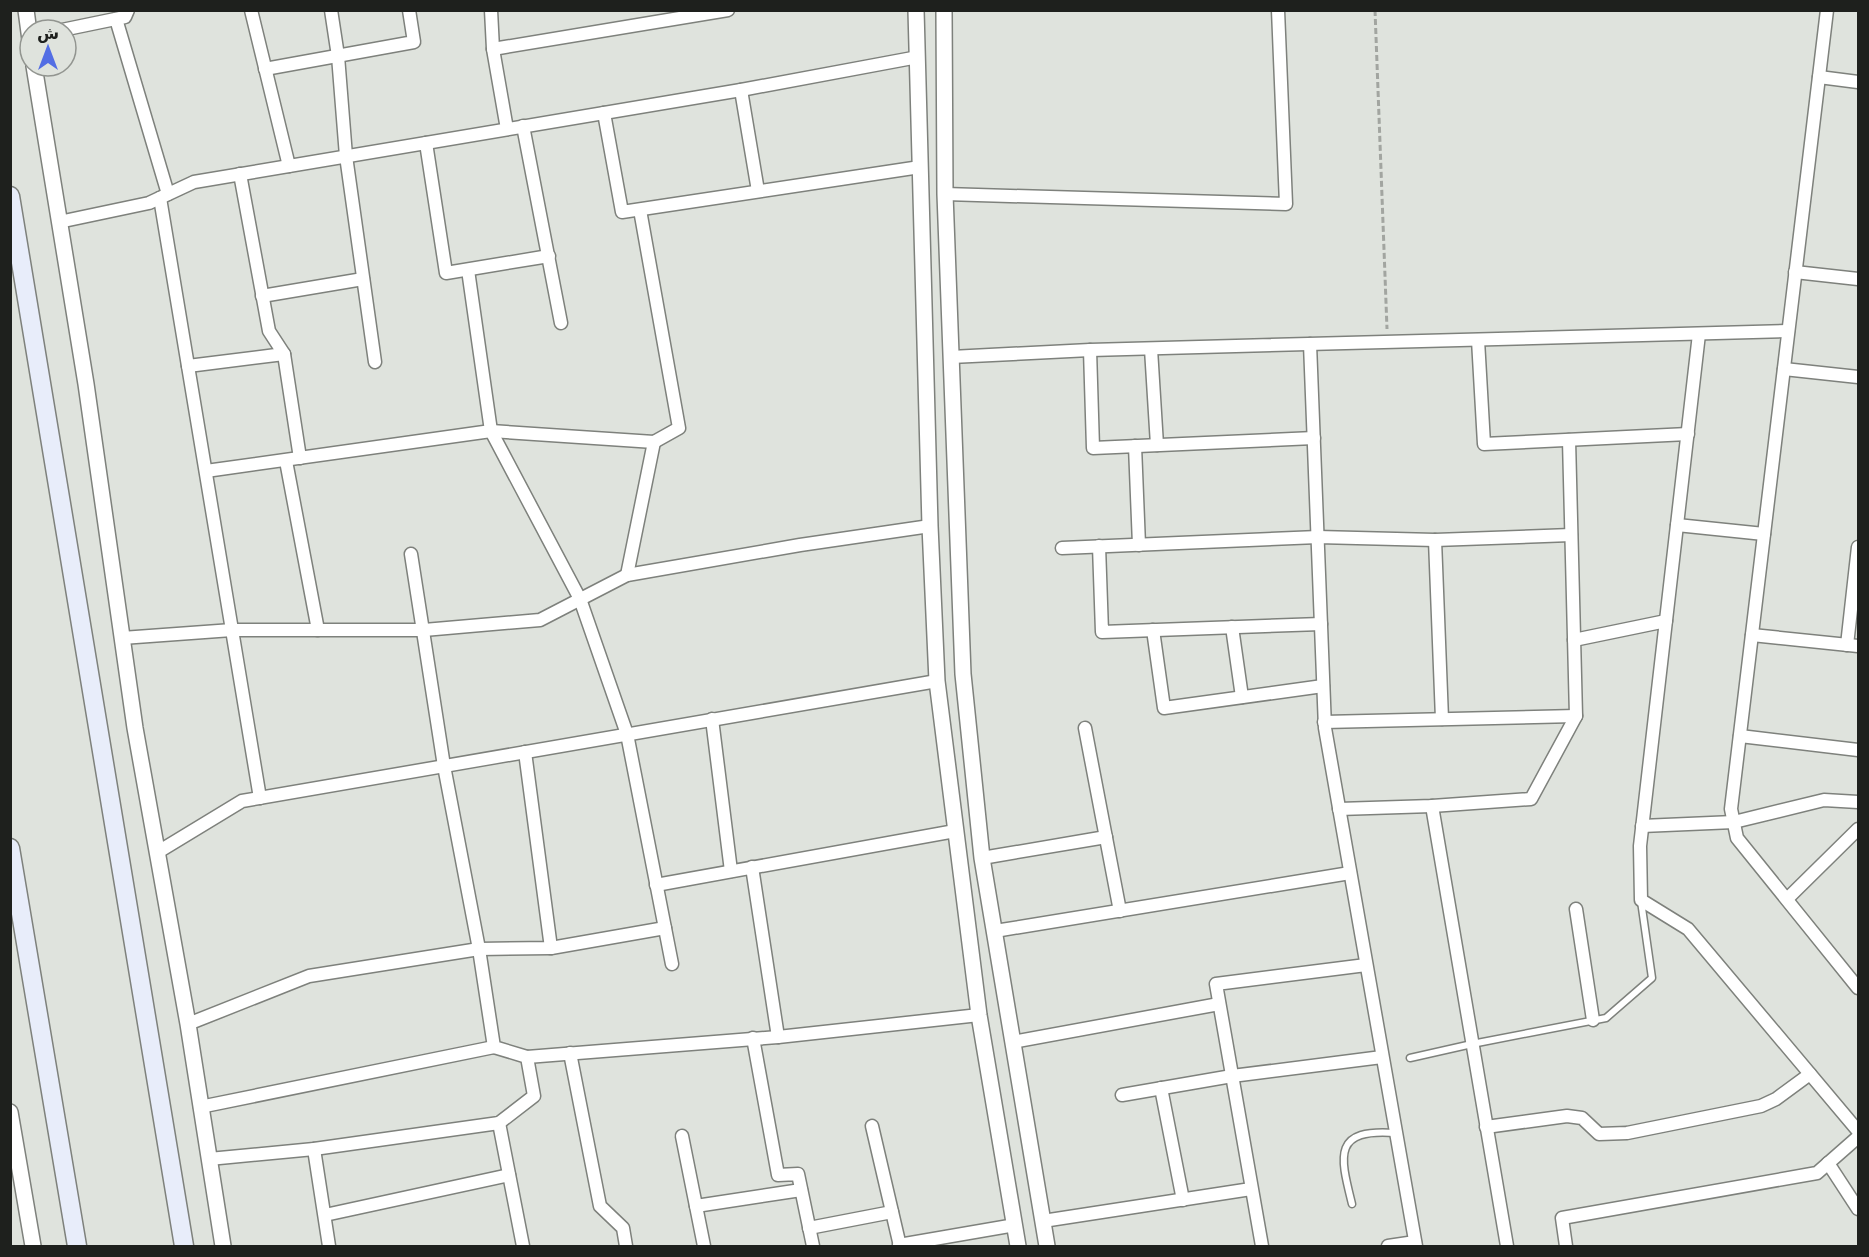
<svg xmlns="http://www.w3.org/2000/svg" width="1869" height="1257" viewBox="0 0 1869 1257" font-family="'DejaVu Sans',Vazirmatn,sans-serif">
<style>
.lines{fill:none;stroke-linecap:round;stroke-linejoin:round}
.service-casing{stroke:#7e817c;stroke-width:9}
.minor-casing{stroke:#7e817c;stroke-width:15}
.tertiary-casing{stroke:#7e817c;stroke-width:18}
.secondary-casing{stroke:#7e817c;stroke-width:21}
.path{stroke:#a2a5a0;stroke-width:3;stroke-dasharray:6 3;stroke-linecap:butt}
.service{stroke:#fff;stroke-width:6}
.minor{stroke:#fff;stroke-width:12}
.tertiary{stroke:#fff;stroke-width:15}
.secondary{stroke:#e8edfa;stroke-width:18}
</style>
<rect width="100%" height="100%" fill="#dfe3dd"/>
<g class="lines">
<g class="service-casing">
<g id="service">
<polyline points="1410,1058 1472,1044 1606,1018 1652,978 1641,901"/>
<path d="M1352 1204C1340 1156 1332 1128 1396 1133"/>
</g>
</g>
<g class="minor-casing">
<g id="minor">
<polyline points="251,10 289,166"/>
<polyline points="331,10 338,56 346,156 375,362"/>
<polyline points="491,10 493,49 507,129"/>
<polyline points="1827,10 1731,809 1737,838 1858,988"/>
<polyline points="116,19 168,194"/>
<polyline points="62,30 125,17 128,10"/>
<polyline points="493,49 728,10"/>
<polyline points="265,69 414,42 409,10"/>
<polyline points="1819,77 1858,82"/>
<polyline points="741,90 758,191"/>
<polyline points="604,113 622,212 920,167"/>
<polyline points="523,126 561,323"/>
<polyline points="426,143 446,273 549,256"/>
<polyline points="240,174 269,331 284,354 300,458"/>
<polyline points="945,194 1286,204 1278,10"/>
<polyline points="160,198 260,798"/>
<polyline points="59,222 149,203 194,182 741,90 918,57"/>
<polyline points="468,270 491,431 580,599 627,734 672,964"/>
<polyline points="1795,272 1858,279"/>
<polyline points="262,296 363,279"/>
<polyline points="1699,334 1640,846 1641,900 1688,929 1858,1131"/>
<polyline points="1478,340 1484,444 1688,434"/>
<polyline points="1310,344 1325,728 1416,1246"/>
<polyline points="1151,349 1157,445"/>
<polyline points="1090,350 1093,448 1314,438"/>
<polyline points="951,357 1090,350 1788,331"/>
<polyline points="188,366 284,354"/>
<polyline points="1784,369 1858,377"/>
<polyline points="1135,446 1139,545"/>
<polyline points="286,461 318,630"/>
<polyline points="206,471 491,431 654,442 679,428 640,210"/>
<polyline points="1677,525 1764,534"/>
<polyline points="1435,540 1442,719"/>
<polyline points="1099,546 1102,632 1321,624"/>
<polyline points="1062,548 1318,537 1435,540 1571,535"/>
<polyline points="627,575 654,442"/>
<polyline points="1232,627 1242,697"/>
<polyline points="1153,630 1164,708 1323,686"/>
<polyline points="1752,635 1858,646"/>
<polyline points="122,638 232,630 424,630 540,620 627,575 800,545 930,526"/>
<polyline points="1574,640 1666,621"/>
<polyline points="1847,645 1858,547"/>
<polyline points="712,719 731,871"/>
<polyline points="1324,722 1576,716"/>
<polyline points="1085,728 1120,911"/>
<polyline points="1740,736 1858,750"/>
<polyline points="525,752 551,948"/>
<polyline points="1432,806 1507,1246"/>
<polyline points="1339,809 1432,806 1531,799 1576,716 1569,440"/>
<polyline points="1642,826 1734,822 1824,800 1858,802"/>
<polyline points="158,852 242,801 937,681"/>
<polyline points="982,858 1106,837"/>
<polyline points="752,867 778,1037"/>
<polyline points="656,885 955,831"/>
<polyline points="1787,899 1858,829"/>
<polyline points="1576,909 1593,1020"/>
<polyline points="995,931 1350,873"/>
<polyline points="188,1024 309,976 479,949 551,948 665,928"/>
<polyline points="753,1038 778,1175 798,1174 813,1246"/>
<polyline points="1013,1042 1219,1004"/>
<polyline points="570,1053 600,1206 623,1228 626,1246"/>
<polyline points="527,1057 778,1037 979,1015"/>
<polyline points="1161,1088 1183,1200"/>
<polyline points="1122,1095 1232,1076 1382,1057"/>
<polyline points="200,1107 494,1047"/>
<polyline points="499,1123 523,1246"/>
<polyline points="872,1126 900,1246"/>
<polyline points="1486,1127 1567,1116 1582,1118 1599,1134 1627,1133 1761,1106 1776,1099 1810,1074"/>
<polyline points="682,1136 704,1246"/>
<polyline points="314,1149 329,1246"/>
<polyline points="209,1159 314,1149 499,1123 534,1096 527,1057 494,1047 479,949 444,766 411,554"/>
<polyline points="1828,1163 1858,1209"/>
<polyline points="696,1206 801,1190"/>
<polyline points="325,1215 509,1175"/>
<polyline points="1043,1221 1251,1189"/>
<polyline points="809,1228 892,1212"/>
<polyline points="899,1245 1015,1225"/>
<polyline points="1262,1246 1216,984 1366,965"/>
<polyline points="1388,1246 1415,1242"/>
<polyline points="1566,1246 1562,1218 1817,1173 1858,1137"/>
</g>
</g>
<g class="tertiary-casing">
<g id="tertiary">
<polyline points="26,10 30,40"/>
<polyline points="916,10 930,526 937,681 979,1015 1018,1246"/>
<polyline points="944,10 945,194 963,674 982,858 1047,1246"/>
<polyline points="34,66 86,384 135,728 188,1024 223,1246"/>
<polyline points="10,1112 33,1246"/>
</g>
</g>
<g class="secondary-casing">
<g id="secondary">
<polyline points="10,196 184,1246"/>
<polyline points="10,848 77,1246"/>
</g>
</g>
<polyline class="path" points="1375,10 1387,329"/>
<use href="#service" class="service"/>
<use href="#minor" class="minor"/>
<use href="#tertiary" class="tertiary"/>
<use href="#secondary" class="secondary"/>
</g>
<rect width="1869" height="1257" fill="none" stroke="#1e201d" stroke-width="24"/>
<g transform="translate(48 48)"><circle r="28" fill="#dfe3dd" stroke="#929590" stroke-width="1.5"/>
<path d="M0-4.5L10 22L0 15L-10 22Z" fill="#536ee4"/>
<text y="-9" font-size="16" font-weight="bold" text-anchor="middle" fill="#1e201d">ش</text>
</g>
</svg>
